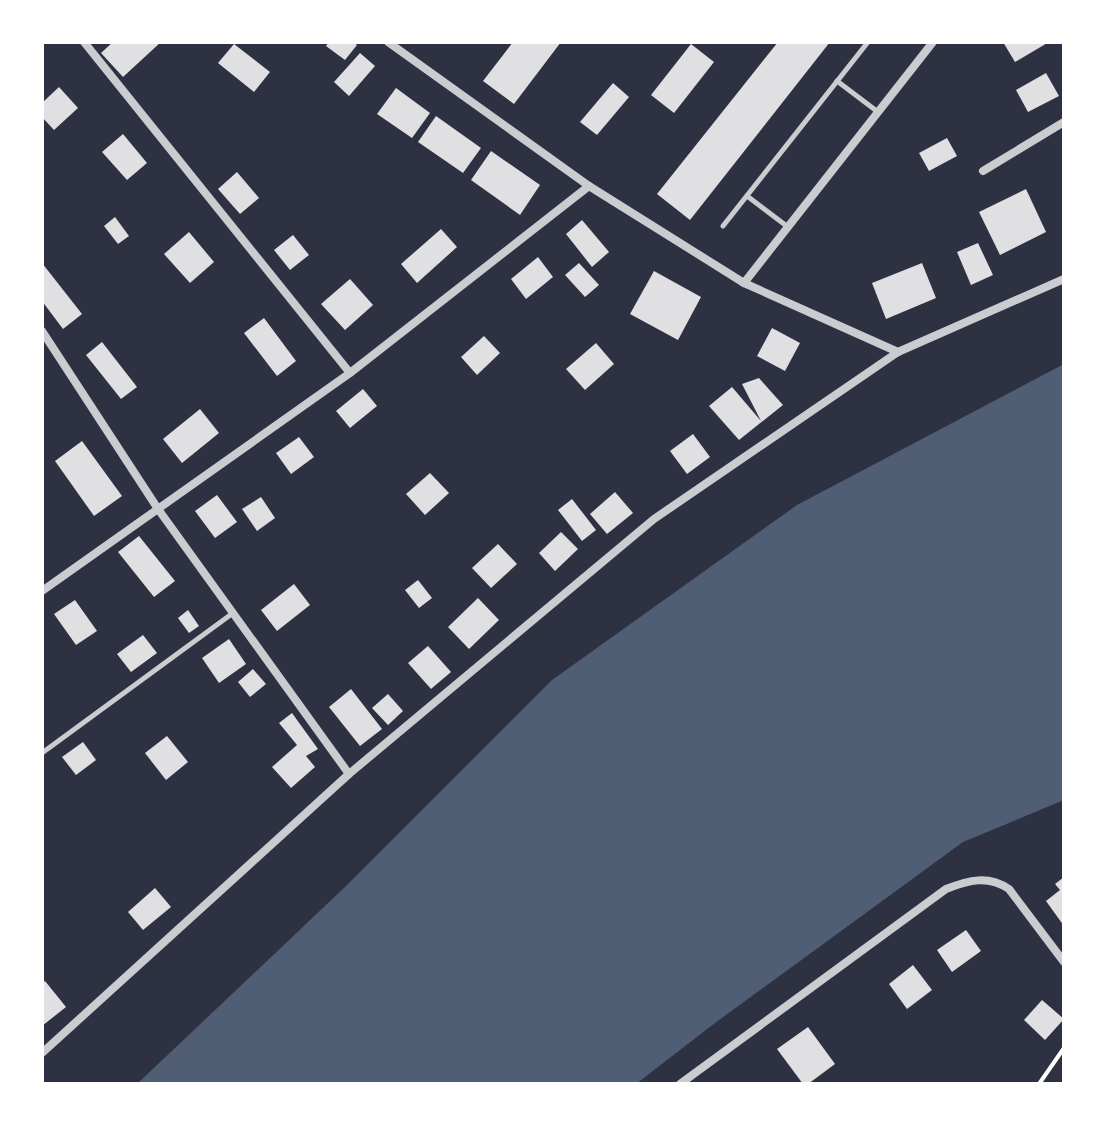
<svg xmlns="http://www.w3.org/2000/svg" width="1106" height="1126" viewBox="0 0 1106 1126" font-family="Mulish,sans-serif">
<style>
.water{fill:#4f5d75}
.building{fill:#e0e0e3}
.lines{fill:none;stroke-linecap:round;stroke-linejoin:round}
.path{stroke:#fff;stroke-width:4}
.service{stroke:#caccd0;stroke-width:5}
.minor{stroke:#caccd0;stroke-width:8}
</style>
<rect width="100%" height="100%" fill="#2d3142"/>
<polygon class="water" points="1064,364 1064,800 963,842 715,1023 636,1084 137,1084 346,886 552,680 797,505"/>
<g class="building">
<polygon points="113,42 161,42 123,77 101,53"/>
<polygon points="329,42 353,42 357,45 345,60 326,46"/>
<polygon points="513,42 561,42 514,104 483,81"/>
<polygon points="778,42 830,42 690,220 657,194"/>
<polygon points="1003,42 1049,42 1015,62"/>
<polygon points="234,44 270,72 254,92 218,63"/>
<polygon points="691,44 714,62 674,113 651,95"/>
<polygon points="360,53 375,66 349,96 334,82"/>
<polygon points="1046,73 1059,96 1028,112 1016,90"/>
<polygon points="613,83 629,97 597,135 580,122"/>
<polygon points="59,87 78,108 54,130 42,117 42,103"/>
<polygon points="396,88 430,113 412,138 377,114"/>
<polygon points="436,116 481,148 463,173 418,142"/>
<polygon points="123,134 147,163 127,180 102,152"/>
<polygon points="947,138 957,156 929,171 919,153"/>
<polygon points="491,151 540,185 520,215 471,180"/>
<polygon points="237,172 259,198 240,214 218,189"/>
<polygon points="1026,189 1046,232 1000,255 979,212"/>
<polygon points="115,217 129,236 118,244 104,226"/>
<polygon points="582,220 609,252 592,267 566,234"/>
<polygon points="441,229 457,247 417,283 401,264"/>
<polygon points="189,232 214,262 190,283 164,254"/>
<polygon points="293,235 309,255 290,270 274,250"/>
<polygon points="978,243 993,275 971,285 957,252"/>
<polygon points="538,257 553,277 526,299 511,279"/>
<polygon points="42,263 82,314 63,329 42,301"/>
<polygon points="579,263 599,285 585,297 565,275"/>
<polygon points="922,263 936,298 886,319 872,283"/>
<polygon points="654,271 701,297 678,340 630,314"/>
<polygon points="350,279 373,305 345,330 321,304"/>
<polygon points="264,318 296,361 277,376 244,333"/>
<polygon points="772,328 800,343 785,371 757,356"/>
<polygon points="484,336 500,353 477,375 461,357"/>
<polygon points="102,342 137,387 121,399 86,355"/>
<polygon points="596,343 614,364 585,390 566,369"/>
<polygon points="759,378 783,405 739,440 709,406 732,387 761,421 742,384"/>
<polygon points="363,389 377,406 350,428 336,411"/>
<polygon points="200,409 219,433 182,463 163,439"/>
<polygon points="693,434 710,457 687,474 670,451"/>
<polygon points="299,437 314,457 291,474 276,453"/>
<polygon points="82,441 122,496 94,516 55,461"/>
<polygon points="430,473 449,493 425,515 406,494"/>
<polygon points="615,492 633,513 607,534 590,514"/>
<polygon points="217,495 237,522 215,538 195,511"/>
<polygon points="261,497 275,518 257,531 242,509"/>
<polygon points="572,499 596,530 582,541 558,510"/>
<polygon points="561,532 578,549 555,571 539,553"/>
<polygon points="139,536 175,581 154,597 118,552"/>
<polygon points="498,544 517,564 491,588 472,568"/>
<polygon points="418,580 432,598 419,608 405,590"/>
<polygon points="294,584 310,605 277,631 261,610"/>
<polygon points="478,598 499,620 469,649 448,627"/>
<polygon points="75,600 97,631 76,645 54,614"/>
<polygon points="188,610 199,626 189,633 178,618"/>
<polygon points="143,635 157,653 131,672 117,654"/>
<polygon points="229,639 246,664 219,683 202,658"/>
<polygon points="428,646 451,672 431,689 408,663"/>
<polygon points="253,669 266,684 250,697 238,682"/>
<polygon points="351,689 382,729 360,746 329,707"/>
<polygon points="388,694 403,711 388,725 372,708"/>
<polygon points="292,713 318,749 306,756 315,767 291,788 272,767 297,745 279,723"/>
<polygon points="167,736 188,762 166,780 145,753"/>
<polygon points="83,742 96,760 76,775 62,757"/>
<polygon points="1064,877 1064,926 1046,901 1060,890 1055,884"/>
<polygon points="155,888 171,907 143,930 128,912"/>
<polygon points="966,930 981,951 952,972 937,950"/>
<polygon points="913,965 932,990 907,1009 889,984"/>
<polygon points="45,981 66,1007 42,1026 42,983"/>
<polygon points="1042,1000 1064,1019 1045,1040 1024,1020"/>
<polygon points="808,1027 835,1064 808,1084 803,1084 777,1049"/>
</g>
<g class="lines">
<polyline class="path" points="1039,1084 1064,1048"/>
<g class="service">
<polyline points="837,81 878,112"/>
<polyline points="747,196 788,227"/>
<polyline points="723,226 868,42"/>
<polyline points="42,753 233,613"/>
</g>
<g class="minor">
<polyline points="84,42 350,373"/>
<polyline points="388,42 589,186 744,283 898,352"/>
<polyline points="983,171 1064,122"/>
<polyline points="744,283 933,42"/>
<polyline points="42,331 158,509 349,774"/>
<polyline points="42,591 350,373 589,186"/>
<polyline points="42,1053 349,774 654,519 898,352 1064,279"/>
<path d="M680 1084 946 889C969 880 988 875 1009 889L1064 962"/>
</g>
</g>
<rect width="1106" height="1126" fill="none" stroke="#ffffff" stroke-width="88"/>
</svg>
